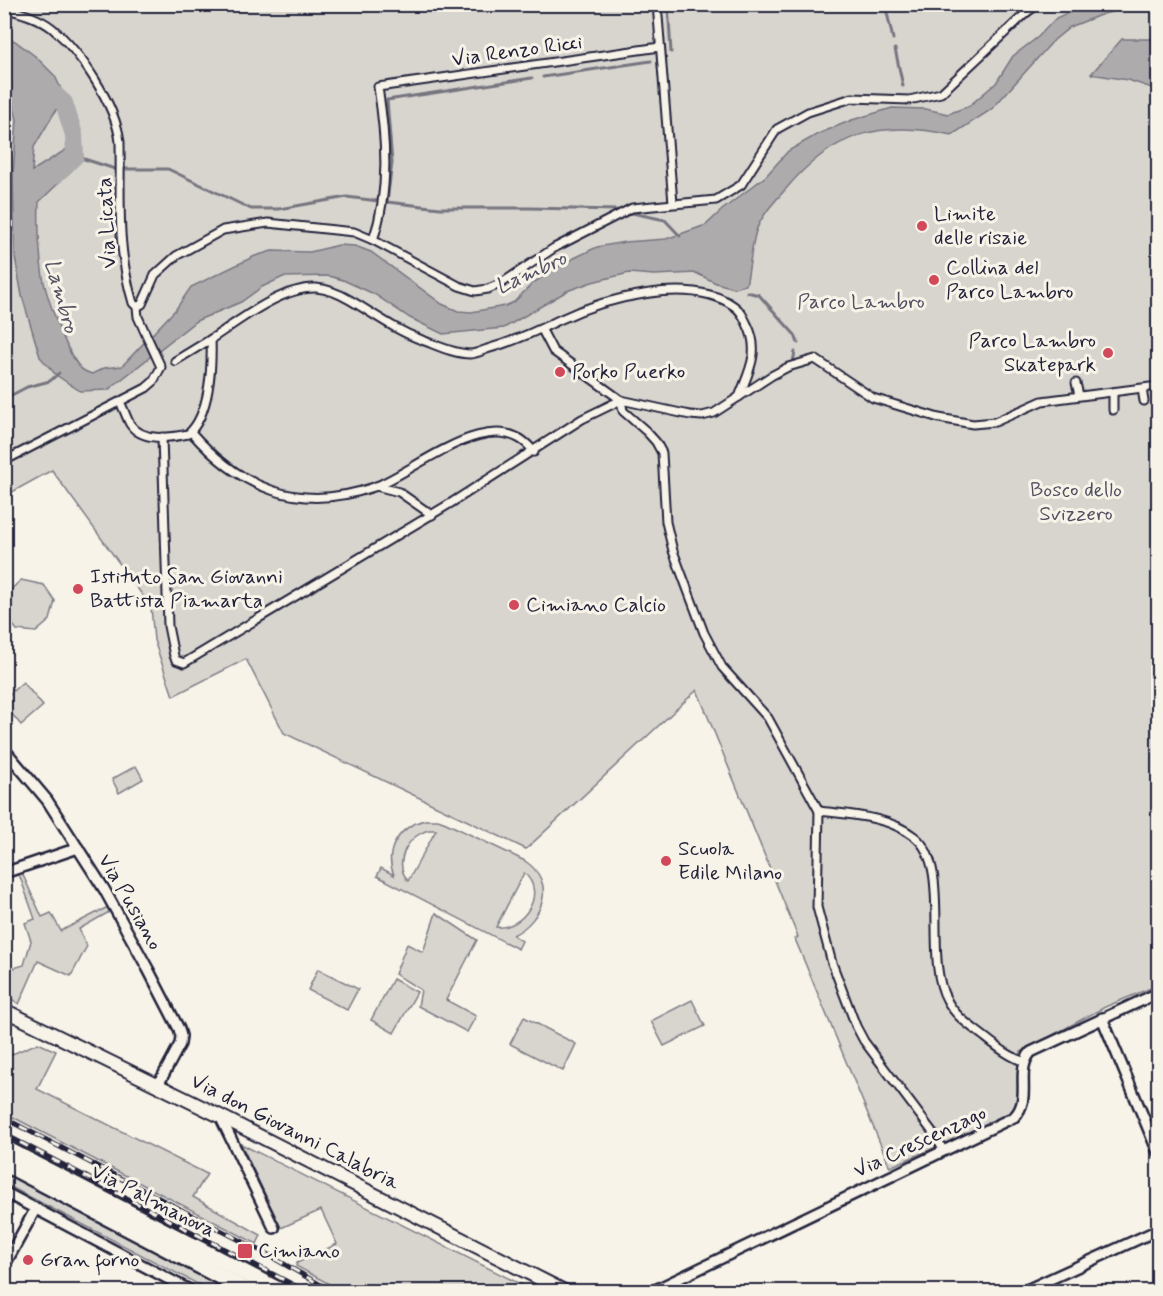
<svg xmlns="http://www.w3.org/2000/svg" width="1163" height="1296" viewBox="0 0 1163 1296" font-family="Mynerve,sans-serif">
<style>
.green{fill:#d8d5cf;stroke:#7d7c85;stroke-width:1.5;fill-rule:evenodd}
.water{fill:#aeabad;stroke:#76747f;stroke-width:1.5}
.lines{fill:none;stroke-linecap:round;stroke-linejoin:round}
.stream{stroke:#76747f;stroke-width:3}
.river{stroke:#aeabad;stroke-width:18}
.pedestrian-casing{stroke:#22223b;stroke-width:11}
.minor-casing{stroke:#22223b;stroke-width:14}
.tertiary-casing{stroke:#22223b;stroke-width:16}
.trunk-casing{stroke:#22223b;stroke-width:20}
.pedestrian{stroke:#f7f3e8;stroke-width:7}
.minor{stroke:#f7f3e8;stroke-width:9}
.tertiary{stroke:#f7f3e8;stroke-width:12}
.trunk{stroke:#f7f3e8;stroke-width:15}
.rail-casing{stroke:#22223b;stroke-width:5}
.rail{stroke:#f7f3e8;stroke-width:3;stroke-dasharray:9;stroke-linecap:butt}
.poi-dot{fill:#d1495b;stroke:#f7f3e8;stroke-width:2}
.labels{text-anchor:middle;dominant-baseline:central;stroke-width:6;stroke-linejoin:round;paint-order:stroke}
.street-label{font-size:21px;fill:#22223b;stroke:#f7f3e8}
.poi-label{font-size:21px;fill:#22223b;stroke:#f7f3e8;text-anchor:start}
.park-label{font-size:21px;fill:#504f60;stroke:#f7f3e8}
.water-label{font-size:22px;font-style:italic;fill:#535263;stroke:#f7f3e8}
</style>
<rect width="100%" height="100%" fill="#f7f3e8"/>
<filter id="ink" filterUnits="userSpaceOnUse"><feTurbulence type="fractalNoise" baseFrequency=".0167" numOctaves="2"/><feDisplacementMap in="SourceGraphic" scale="12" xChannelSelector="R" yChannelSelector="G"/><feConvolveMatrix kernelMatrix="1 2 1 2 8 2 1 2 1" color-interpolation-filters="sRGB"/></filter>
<g filter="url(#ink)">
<g class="green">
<path d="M5 5H1158V985L1105 1007 1021 1052C1017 1061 1022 1067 1023 1077 1024 1089 1019 1106 1010 1115L890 1167 795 939 798 937 697 690 526 849 284 733 246 659 173 696 154 640 151 607 54 473 52 470 5 496Z"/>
<polygon points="21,580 44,585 55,601 50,620 36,632 17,630 5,615 5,592 7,593"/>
<polygon points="23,682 43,706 21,725 5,706 5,698"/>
<polygon points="136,766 143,779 119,793 112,779"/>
<path d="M425 820H438L446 823 525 861C558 883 542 921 513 935L522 941 518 949 377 876 381 868 394 875C383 850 400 826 425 820ZM429 830H436L408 881C393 862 407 836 429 830ZM524 873C548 893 523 930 496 927Z"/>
<polygon points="22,873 42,917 51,913 61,931 108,907 111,911 79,929 87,946 71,976 38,961 19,1004 5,994 4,971 24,965 31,941 25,923 35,919 19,874"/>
<polygon points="436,913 477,940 446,1000 476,1016 467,1032 418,1006 421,990 395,974 407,944 423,952"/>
<polygon points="318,969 358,989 347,1010 308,990"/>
<polygon points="393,979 417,992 394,1033 371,1020"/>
<polygon points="692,1000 705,1026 664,1046 651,1021"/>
<polygon points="524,1017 576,1044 563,1071 510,1044"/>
<polygon points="38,1043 56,1051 37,1089 207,1174 193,1197 261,1235 257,1244 5,1113 5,1057"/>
<polygon points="241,1144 522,1285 536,1291 342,1291 296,1266 297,1263 337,1244 321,1210 281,1228"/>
<polygon points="4,1174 5,1174 229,1291 211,1291 5,1184"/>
</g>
<g class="water">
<path d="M1084 5H1141L1103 14 1070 27 1053 41 992 109 952 135C881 119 832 133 785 190 775 201 761 216 756 231 751 248 750 267 746 285L734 288 716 283 696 273 654 275 629 273 592 282 567 291 504 328 443 334 410 318 374 294 343 280 329 276 283 277 262 287 241 302 196 321 108 390 80 391 56 375 40 357 22 296 15 257 13 175 17 119 10 94 12 83 5 70 4 37 15 41 35 56 55 76 61 89 59 105 34 147 32 171 67 149 73 169 39 202C38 227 39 252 43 277 46 295 69 361 83 370 86 372 89 373 92 374L104 368 122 366 176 309 191 287 255 256 272 251 310 252 339 245 355 246 371 252 442 304 458 311 471 312 505 306 514 302 533 283 564 263 597 247 625 242 666 239 706 225 722 210 766 176 788 151 818 134 852 120 892 108 926 109 948 114 969 106 996 83 1013 56 1038 37 1056 18Z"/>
<polygon points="1122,39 1158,39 1158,105 1155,89 1128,80 1091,74"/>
</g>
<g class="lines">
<g class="stream">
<polyline points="668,4 671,52"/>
<polyline points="885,4 893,39"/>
<polyline points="895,49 903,86"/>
<polyline points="543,77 651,61"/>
<polyline points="532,78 387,100 392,163 387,202 440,208 530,208 617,210"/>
<polyline points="75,156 115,169"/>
<polyline points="123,169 168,169 251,209 279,209 347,197 378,201"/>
<polyline points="632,213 665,220 680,236"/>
<polyline points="747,292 759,295 795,335 798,343"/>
<polyline points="793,362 795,352"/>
<polyline points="4,399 27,387 50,381 59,373"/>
</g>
<polyline class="river" points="42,83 64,103 74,135 75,156 54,176"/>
<g class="pedestrian-casing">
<g id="pedestrian">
<polyline points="657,4 673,203"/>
<path d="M4 8C21 13 38 17 52 28 80 51 116 105 120 142 121 200 116 246 133 303L137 307 138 317 161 367 153 382 146 388 4 461"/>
<path d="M373 240C390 191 386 138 378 87L660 47"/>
<polyline points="137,307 142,304 155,275 176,256 223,230 268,223 354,232 373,240 459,286 475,291 488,289 502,283 554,248 632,208 716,200 741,185 777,129 808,112 852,98 909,100 941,93 1026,13 1038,4"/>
<polyline points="542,330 553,351 621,400 690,415 702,416 714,413 771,376 788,367 815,359 873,398 939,418 973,424 995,422 1042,401 1158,386"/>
<polyline points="175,361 211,339"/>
<polyline points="1076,383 1079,395"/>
<polyline points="1142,389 1144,401"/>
<polyline points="1113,392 1113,410"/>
<path d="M621 400 623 411 646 431 656 442 662 453 666 522 673 551 704 633 714 652 722 667 768 718 819 811C852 815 888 816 915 837 952 866 923 958 947 1000 955 1016 969 1025 982 1035 995 1045 1009 1057 1025 1062"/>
<path d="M120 402C124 409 126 417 130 424 142 442 169 438 188 434 210 415 212 366 211 339 239 321 281 287 316 288 328 289 340 294 350 300 374 314 395 330 422 340 436 345 454 354 470 354 475 354 482 351 487 349 512 342 535 332 559 320 603 299 690 275 734 306 741 311 743 316 747 324 761 351 749 371 739 397"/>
<path d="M191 432C241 489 299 513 374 487 415 472 496 399 534 452"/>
<polyline points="162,437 168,626 174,656 176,660 184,663 451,503 582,419 621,400"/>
<polyline points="376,486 399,492 432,515"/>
<polyline points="819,811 817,907 832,963 856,1026 864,1041 931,1130 944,1151"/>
</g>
</g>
<g class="minor-casing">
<g id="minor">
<polyline points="4,749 47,800 104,889 148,969 179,1029 181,1036 180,1044 158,1085"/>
<polyline points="4,873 78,848"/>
<polyline points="1102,1018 1158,1152"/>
<polyline points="220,1116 274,1228"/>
<polyline points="4,1192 193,1292"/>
<polyline points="4,1266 36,1208"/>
<path d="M651 1292 1014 1117C1033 1098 1014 1071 1031 1052L1158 993"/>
<polyline points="1022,1292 1158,1230"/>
</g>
</g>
<g class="tertiary-casing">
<polyline id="tertiary" points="4,1010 220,1116 566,1292"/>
</g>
<g class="trunk-casing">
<g id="trunk">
<polyline points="4,1148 282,1292"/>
<polyline points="4,1163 250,1292"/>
</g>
</g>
<use href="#pedestrian" class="pedestrian"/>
<use href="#minor" class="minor"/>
<use href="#tertiary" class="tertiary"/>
<use href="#trunk" class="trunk"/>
<g class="rail-casing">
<g id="rail">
<polyline points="4,1118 263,1252 333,1292"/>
<polyline points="4,1134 307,1292"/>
</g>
</g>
<use href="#rail" class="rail"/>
</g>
</g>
<g class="poi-dot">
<circle cx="922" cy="226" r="6"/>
<circle cx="934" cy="280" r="6"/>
<circle cx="1108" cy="353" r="6"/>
<circle cx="560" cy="372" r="6"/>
<circle cx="78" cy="589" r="6"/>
<circle cx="514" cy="605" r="6"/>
<circle cx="666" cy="861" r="6"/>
<rect x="237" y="1243" width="16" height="16" rx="3"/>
<circle cx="28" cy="1260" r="6"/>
</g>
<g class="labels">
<g class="street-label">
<text transform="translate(517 51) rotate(-8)">Via Renzo Ricci</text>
<text transform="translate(107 223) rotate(-93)">Via Licata</text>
<text transform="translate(130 902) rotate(60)">Via Pusiano</text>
<text transform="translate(295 1132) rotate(27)">Via don Giovanni Calabria</text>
<text transform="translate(920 1142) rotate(-25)">Via Crescenzago</text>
<text transform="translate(153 1201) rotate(27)">Via Palmanova</text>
</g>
<g class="poi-label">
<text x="934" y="214">Limite<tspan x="934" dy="24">delle risaie</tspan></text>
<text x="946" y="268">Collina del<tspan x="946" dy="24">Parco Lambro</tspan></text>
<text x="1096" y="341" text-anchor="end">Parco Lambro<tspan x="1096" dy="24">Skatepark</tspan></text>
<text x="572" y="372">Porko Puerko</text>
<text x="90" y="577">Istituto San Giovanni<tspan x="90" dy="24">Battista Piamarta</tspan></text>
<text x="526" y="605">Cimiano Calcio</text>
<text x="678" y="849">Scuola<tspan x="678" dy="24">Edile Milano</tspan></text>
<text x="258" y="1251">Cimiano</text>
<text x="40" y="1260">Gran forno</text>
</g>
<g class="park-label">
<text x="861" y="302">Parco Lambro</text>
<text x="1076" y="490">Bosco dello<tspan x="1076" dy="24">Svizzero</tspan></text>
</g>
<g class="water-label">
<text transform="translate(531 273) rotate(-25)">Lambro</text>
<text transform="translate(61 296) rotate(74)">Lambro</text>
</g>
</g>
<rect width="1163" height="1296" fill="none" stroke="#f7f3e8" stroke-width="24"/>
<rect x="12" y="12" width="1139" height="1272" fill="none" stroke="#22223b" stroke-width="2" filter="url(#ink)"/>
</svg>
